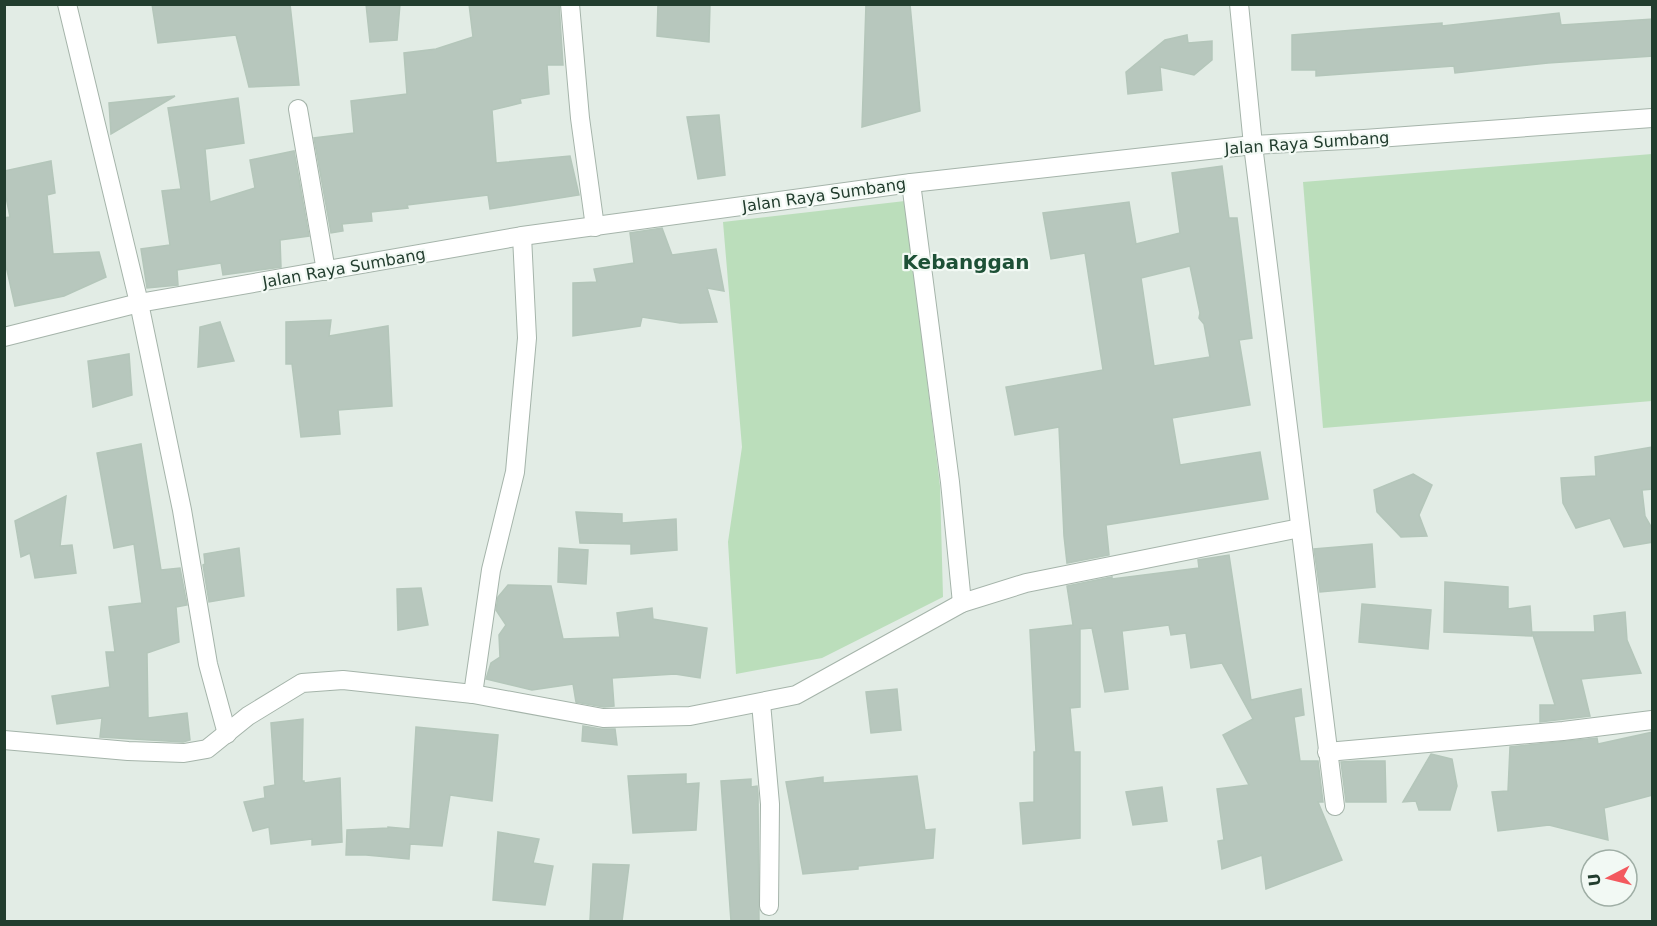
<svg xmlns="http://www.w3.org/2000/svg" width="1657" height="926" viewBox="0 0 1657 926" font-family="'DejaVu Sans',sans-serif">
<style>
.green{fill:#bbdebb}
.building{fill:#b7c7bd;stroke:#b4c6ba;stroke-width:1.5;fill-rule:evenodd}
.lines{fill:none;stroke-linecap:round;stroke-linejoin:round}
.minor-casing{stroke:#a5b4aa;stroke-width:20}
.minor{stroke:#fff;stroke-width:18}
.labels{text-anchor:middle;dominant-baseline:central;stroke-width:4.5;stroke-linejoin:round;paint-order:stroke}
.street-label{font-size:16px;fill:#223d2e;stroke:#f2f9f4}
.quarter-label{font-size:20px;font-weight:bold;fill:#1d5036;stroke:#f2f9f4}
</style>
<rect width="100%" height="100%" fill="#e2ece5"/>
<g class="green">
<polygon points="1652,154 1652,401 1323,428 1303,182"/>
<polygon points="905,201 940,486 943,597 822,658 736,674 728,542 742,447 723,222"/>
</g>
<g class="building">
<polygon points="152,4 290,4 299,85 249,87 236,35 158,43"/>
<polygon points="366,4 400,4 397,40 370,42"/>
<polygon points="469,4 559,4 563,65 547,65 549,94 520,99 521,103 492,110 496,163 570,156 579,195 490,209 488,195 407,205 408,208 371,212 372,221 342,224 343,231 331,233 314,138 354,133 351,101 407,94 404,53 436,49 473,37"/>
<polygon points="658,4 710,4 709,42 657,36"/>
<polygon points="866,4 910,4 920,111 862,127"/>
<polygon points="1559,13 1561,25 1653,19 1653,56 1548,63 1455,73 1454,66 1316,76 1316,70 1292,70 1292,35 1442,23 1442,26"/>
<polygon points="1187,35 1188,43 1212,41 1212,60 1194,75 1160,67 1162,90 1128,94 1126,72 1165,40"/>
<polygon points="175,96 111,134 109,103"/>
<polygon points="238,98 244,143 205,149 210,202 255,188 250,160 294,151 309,236 280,240 281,267 223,275 221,263 177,270 178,285 147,288 141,249 170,245 162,191 181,189 168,108"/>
<polygon points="719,115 725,175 698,179 687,117"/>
<polygon points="51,161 55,193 47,195 53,254 99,252 106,277 64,296 15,306 4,257 4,218 10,217 4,187 4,171"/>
<path d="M1222 166 1229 218H1237L1252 338 1239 340 1250 405 1172 418 1180 465 1260 452 1268 499 1106 525 1109 555 1067 563 1064 536 1059 427 1015 435 1006 387 1103 370 1085 253 1051 259 1043 213 1129 202 1136 244 1180 233 1172 173ZM1190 266 1200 313 1199 318 1204 324 1210 357 1154 366 1141 278Z"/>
<polygon points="662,228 672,255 716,249 724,291 707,288 717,322 680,323 642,317 640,326 573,336 573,283 597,282 594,269 634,263 630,233"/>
<polygon points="331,320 329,336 388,326 392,406 338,410 340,434 301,437 292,364 286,364 286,322"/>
<polygon points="220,322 234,361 198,367 200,327"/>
<polygon points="129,354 132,395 93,407 88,361"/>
<polygon points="141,444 161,570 180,568 187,605 176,607 179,642 147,653 148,718 187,713 190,740 183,742 100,737 102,718 57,724 52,696 110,687 106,652 115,652 109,607 142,603 134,544 114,548 97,453"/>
<polygon points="1653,447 1653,489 1642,490 1645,516 1653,530 1653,542 1624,547 1610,518 1576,528 1563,503 1561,478 1596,476 1595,457"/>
<polygon points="1413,474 1432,485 1419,515 1427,536 1401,537 1377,512 1374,490"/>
<polygon points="66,496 60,546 72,545 76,573 35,578 30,553 21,557 15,521"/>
<polygon points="576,512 622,514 622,523 676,519 677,550 631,554 631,544 580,543"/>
<polygon points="1372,544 1375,587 1320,592 1314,549"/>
<polygon points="239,548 244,596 209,602 203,565 205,564 204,554"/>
<polygon points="559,548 588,550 586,584 558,582"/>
<polygon points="1229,555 1251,700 1301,689 1304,715 1294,717 1300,761 1318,761 1323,802 1318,802 1342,860 1266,889 1262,855 1222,869 1218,841 1224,840 1217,789 1249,785 1223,735 1253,719 1222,663 1191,668 1186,633 1171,635 1169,625 1122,631 1128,689 1105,692 1092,628 1080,629 1080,707 1070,708 1074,752 1080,752 1080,838 1023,844 1020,803 1034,802 1034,752 1036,752 1030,630 1073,625 1067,586 1112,577 1112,579 1199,568 1198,560"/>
<polygon points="1445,582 1508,587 1508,609 1530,606 1532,636 1444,632"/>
<polygon points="508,585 551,586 563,639 620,637 617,613 652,608 653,619 707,628 700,678 675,674 612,678 614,706 604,707 576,702 573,684 532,690 486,679 491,663 500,657 499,635 506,625 496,610 498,597"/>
<polygon points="421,588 428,625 398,630 397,589"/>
<polygon points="1362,604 1431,610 1428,649 1359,642"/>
<polygon points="1625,612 1627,640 1641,673 1581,679 1590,716 1540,722 1540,705 1555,705 1532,632 1595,632 1594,616"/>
<polygon points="897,689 901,730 871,733 866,692"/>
<polygon points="303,719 302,781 304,781 304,783 340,778 342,842 312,845 312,839 271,844 269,827 253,831 244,802 265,798 264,787 275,785 271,723"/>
<polygon points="583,726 601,729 615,729 617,745 582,741"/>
<polygon points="416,727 498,735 492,801 450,795 442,846 410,844 409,859 366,855 346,855 347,830 388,828 388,827 410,829"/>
<polygon points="1653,732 1653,795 1604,808 1608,840 1549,825 1498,831 1492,792 1508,791 1510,747 1597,738 1598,744"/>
<polygon points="1431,754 1452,759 1457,786 1450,810 1419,810 1416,801 1403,802"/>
<polygon points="1358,761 1385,761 1386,802 1346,802 1341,762"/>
<polygon points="686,774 686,784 699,783 696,830 633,833 628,776"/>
<polygon points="917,776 925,830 935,829 933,858 858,866 858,869 803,874 786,782 823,777 823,783"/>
<polygon points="751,779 751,787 757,786 758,794 759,921 731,921 721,781"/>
<polygon points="1162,787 1167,821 1133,825 1126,792"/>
<polygon points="498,832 539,839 533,863 553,866 545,905 493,900"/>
<polygon points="593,864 629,865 622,921 590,921"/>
</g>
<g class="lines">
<g class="minor-casing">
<g id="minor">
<polyline points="67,4 139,303 182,510 208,664 227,734"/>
<polyline points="570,4 580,118 595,227"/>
<polyline points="1239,4 1253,145 1335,806"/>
<polyline points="298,109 326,271"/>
<polyline points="911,183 950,482 962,603"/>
<polyline points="4,337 139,303 522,236 911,183 1253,145 1364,139 1652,118"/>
<polyline points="473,694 491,570 515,472 527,338 522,236"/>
<polyline points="761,703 770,804 769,906"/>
<polyline points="4,740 128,751 184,753 207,749 248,716 302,683 343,680 473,694 603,718 690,716 796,695 962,603 1026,583 1300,528"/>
<polyline points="1327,752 1563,731 1652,720"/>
</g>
</g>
<use href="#minor" class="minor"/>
</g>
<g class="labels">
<g class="street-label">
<text transform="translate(1307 143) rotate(-4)">Jalan Raya Sumbang</text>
<text transform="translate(824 195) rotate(-8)">Jalan Raya Sumbang</text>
<text transform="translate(344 268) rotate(-10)">Jalan Raya Sumbang</text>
</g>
<g class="quarter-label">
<text x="966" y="262">Kebanggan</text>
</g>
</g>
<rect width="1657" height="926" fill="none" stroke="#223d2e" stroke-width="12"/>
<g transform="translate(1609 878) rotate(263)"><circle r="28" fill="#f2f9f4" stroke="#9faea5" stroke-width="1.5"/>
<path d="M0-4.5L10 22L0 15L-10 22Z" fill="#f3595e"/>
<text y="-9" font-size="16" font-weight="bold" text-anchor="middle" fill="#223d2e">U</text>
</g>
</svg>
